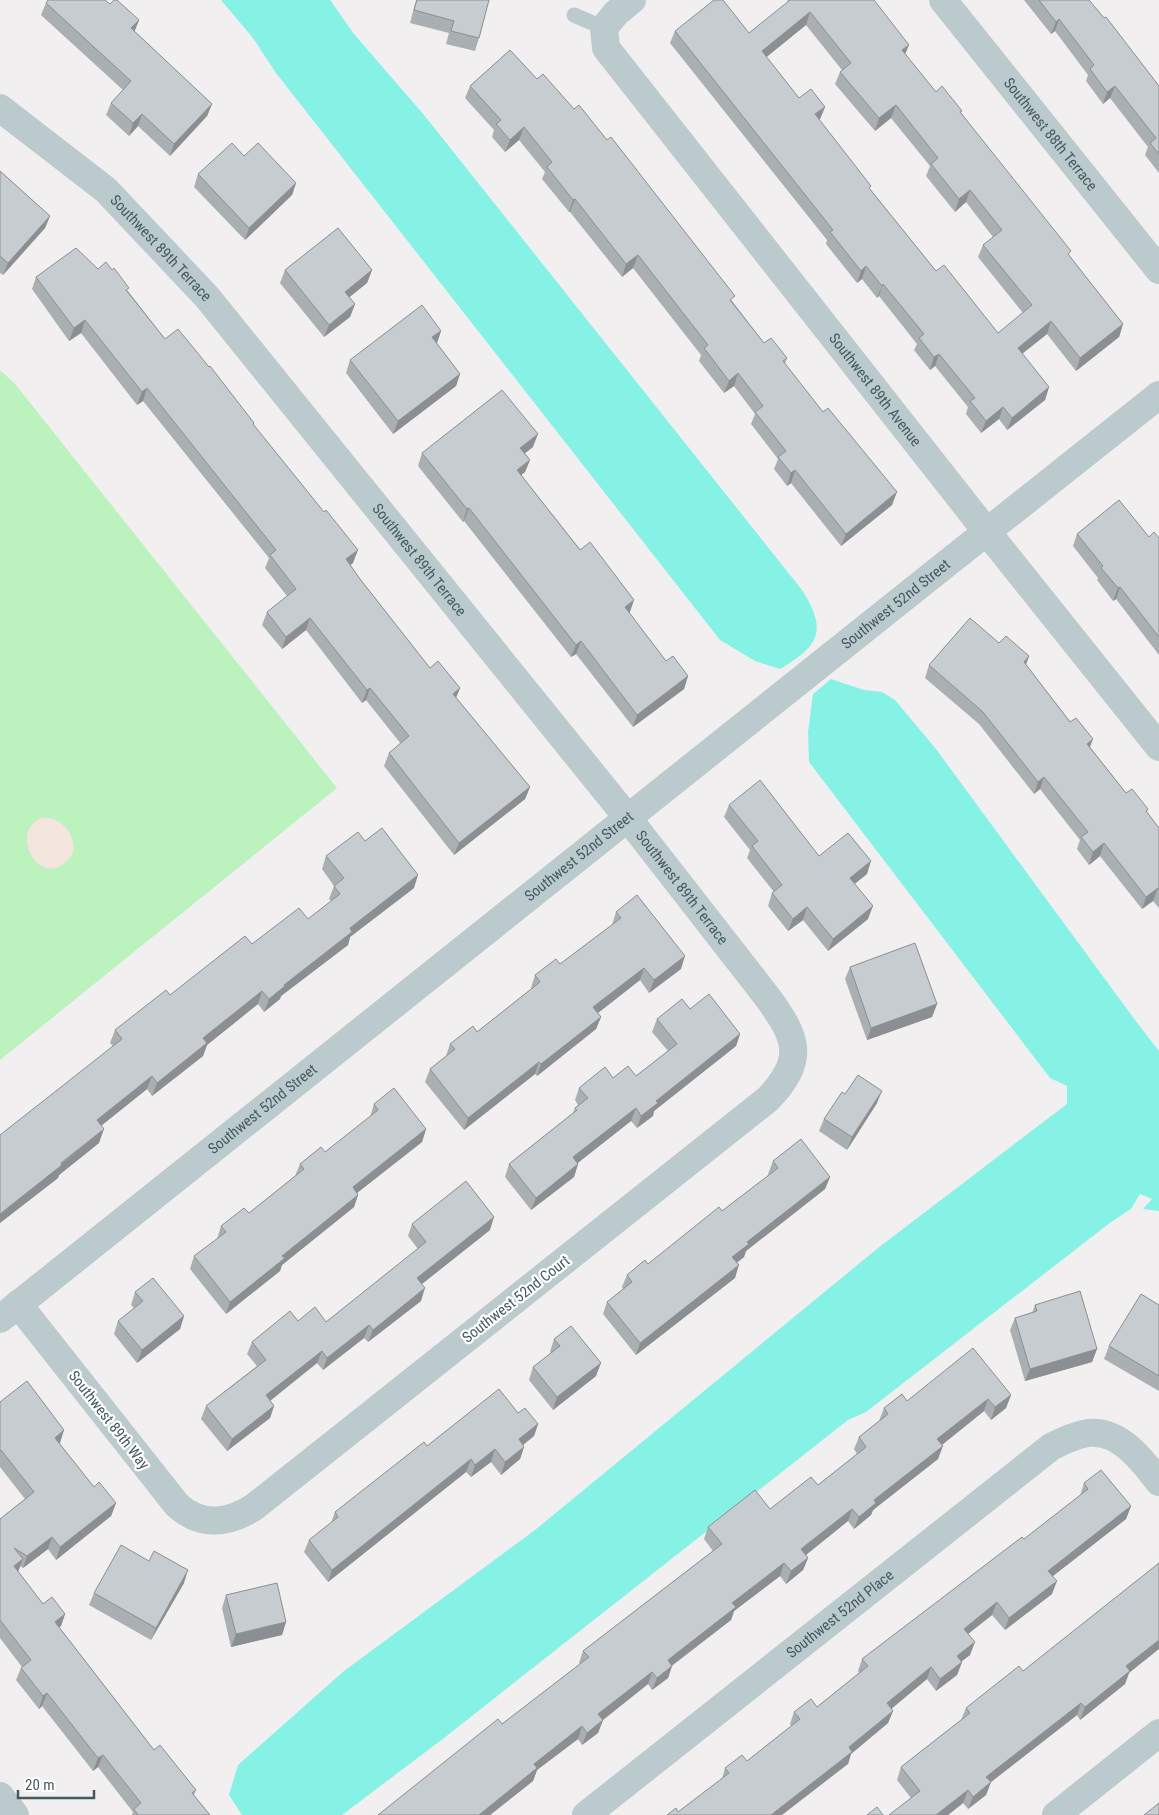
<svg xmlns="http://www.w3.org/2000/svg" width="1159" height="1815" viewBox="0 0 1159 1815" font-family="'Roboto Condensed',sans-serif">
<style>
.green{fill:#bbf2be}
.sand{fill:#f4e6df}
.water{fill:#85f2e5}
.lines{fill:none;stroke-linecap:round;stroke-linejoin:round}
.service{stroke:#bacacd;stroke-width:15}
.minor{stroke:#bacacd;stroke-width:28}
.tertiary{stroke:#bacacd;stroke-width:28}
.wall{fill:#aaafb2;fill-rule:evenodd}
.shaded-wall{fill:#8b8f91}
.building{fill:#c6cccf;stroke:#8b8f91;fill-rule:evenodd}
.labels{text-anchor:middle;dominant-baseline:central;stroke-width:4.5;stroke-linejoin:round;paint-order:stroke}
.street-label{font-size:15px;fill:#465a5e;stroke:#fff}
</style>
<rect width="100%" height="100%" fill="#f2eff0"/>
<polygon class="green" points="0,370 15,384 337,788 0,1060"/>
<path class="sand" d="M41 818C47 818 54 818 59 822 71 830 79 847 69 859 40 891 8 832 41 818Z"/>
<g class="water">
<path d="M221 0H330L354 34 424 115 802 590C828 631 819 646 780 669L755 661 720 640 276 73 253 38Z"/>
<polygon points="831,679 864,690 882,692 895,700 936,749 1135,1020 1159,1051 1159,1211 1143,1209 1152,1199 1140,1194 1131,1209 1111,1222 866,1412 848,1420 444,1738 342,1815 242,1815 229,1795 238,1765 344,1671 535,1530 878,1248 1067,1104 1067,1086 1050,1078 809,762 808,732 813,694"/>
</g>
<g class="lines">
<polyline class="service" points="574,15 604,28"/>
<g class="minor">
<path id="s1" d="M632 0 616 13 604 28 606 48 987 532 1159 747"/>
<path id="s2" d="M943 0 1159 270"/>
<path id="s3" d="M0 108 106 190 207 297 627 817 768 998C797 1038 806 1059 768 1099L254 1507C228 1524 201 1527 177 1505L18 1304"/>
<path id="s4" d="M0 1319C386 1010 772 702 1159 395"/>
<path id="s5" d="M586 1815 1051 1447C1063 1441 1074 1435 1088 1433 1119 1429 1142 1460 1159 1482"/>
<polyline points="1056,1815 1159,1733"/>
</g>
<polyline class="tertiary" points="0,1796 15,1815"/>
</g>
<g class="wall">
<polygon points="416,0 489,0 479,38 475,51 446,44 449,33 410,23"/>
<path d="M787 0H874L905 55 936 92 961 113 1069 256 1123 324 1119 337 1076 371 1047 334 1022 354 1049 387 1045 400 1007 430 999 419 981 433 966 414 968 407 935 366 930 370 914 350 917 344 879 296 877 298 862 279 857 283 826 244 827 240 670 43 675 31 749 33 789 2ZM806 25 842 70 840 72 835 84 875 131 891 118 930 166 926 176 955 212 966 202 993 237 983 245 978 257 1023 313 998 333 936 271 870 189 819 120 820 119 825 107 799 98 766 57Z"/>
<polygon points="1024,0 1089,0 1159,86 1159,173 1145,155 1148,147 1110,98 1103,104 1086,81 1088,75 1055,31 1051,34"/>
<polygon points="46,3 110,4 139,20 134,31 212,104 207,116 170,156 138,126 129,136 106,115 111,103 123,90 41,15"/>
<polygon points="510,50 733,302 764,343 787,358 785,364 892,505 841,546 791,483 787,486 774,469 778,459 751,424 755,414 734,386 724,393 699,361 701,355 633,268 622,277 570,212 569,212 542,179 545,172 519,140 505,152 492,137 494,130 465,98 470,86"/>
<polygon points="244,156 296,183 292,195 245,240 194,187 198,174"/>
<polygon points="0,171 50,216 45,228 3,275 0,273"/>
<polygon points="98,269 128,291 165,339 254,423 254,425 353,563 350,565 360,579 430,668 460,688 456,698 530,787 525,799 454,855 384,766 389,753 401,744 366,700 362,703 306,630 282,649 262,625 267,612 287,596 265,568 269,558 143,401 137,405 81,333 69,341 32,289 36,277"/>
<polygon points="285,270 372,270 367,283 349,297 355,304 350,317 324,337 280,283"/>
<polygon points="441,331 437,343 460,374 456,386 393,434 346,373 350,360"/>
<polygon points="533,447 525,453 530,460 525,472 521,475 630,612 629,613 666,661 688,676 684,689 633,727 576,654 571,657 464,521 463,522 418,466 422,453"/>
<polygon points="1077,534 1159,538 1159,655 1116,599 1113,601 1097,580 1098,578 1073,546"/>
<polygon points="999,643 1029,656 1026,665 1126,793 1148,809 1147,812 1159,828 1159,908 1153,901 1142,909 1100,856 1089,865 1077,849 1080,840 1040,789 1034,794 979,724 925,678 929,665"/>
<polygon points="729,805 819,856 867,874 854,884 868,919 828,951 803,920 788,931 768,906 772,893 774,892 747,858 750,850 724,817"/>
<polygon points="365,841 414,888 350,937 348,945 281,996 280,999 264,1012 258,1004 207,1045 203,1056 152,1096 147,1089 101,1126 99,1143 59,1175 58,1178 0,1223 113,1046 110,1043 115,1030 252,944 308,919 331,901 329,899 334,886 322,869 326,856"/>
<polygon points="616,912 681,969 649,993 640,980 598,1013 601,1017 596,1029 537,1076 535,1074 464,1130 425,1082 430,1069 446,1056 450,1044 477,1032 531,989 531,988 535,975 560,964 612,925"/>
<polygon points="850,967 937,1004 932,1017 867,1040 845,979"/>
<polygon points="690,1009 740,1034 736,1046 654,1111 653,1116 637,1128 631,1121 577,1163 578,1164 574,1177 531,1210 505,1177 509,1164 573,1113 575,1108 578,1105 575,1100 579,1088 636,1076 668,1051 652,1032 657,1019"/>
<polygon points="845,1094 877,1103 847,1150 819,1131 824,1119"/>
<polygon points="374,1104 426,1129 422,1142 357,1193 358,1195 354,1207 282,1265 280,1271 226,1314 190,1269 194,1256 217,1239 221,1226 249,1213 295,1176 300,1164 325,1152 370,1117"/>
<polygon points="773,1161 830,1177 825,1189 746,1251 744,1257 737,1262 735,1278 636,1355 603,1314 607,1302 623,1289 622,1287 627,1275 648,1264 722,1211 769,1175 768,1174"/>
<polygon points="412,1224 490,1230 422,1284 421,1301 368,1342 364,1338 323,1370 317,1363 270,1401 274,1406 270,1418 227,1451 201,1419 206,1406 257,1366 247,1354 252,1342 298,1321 326,1322 418,1249 408,1236"/>
<polygon points="135,1292 184,1316 180,1329 137,1363 114,1334 118,1321 134,1308 131,1305"/>
<polygon points="1035,1305 1097,1349 1092,1362 1025,1381 1010,1330 1015,1318 1032,1313"/>
<polygon points="1159,1305 1159,1391 1104,1359 1109,1346"/>
<polygon points="554,1339 596,1376 553,1410 529,1380 533,1367 551,1353 550,1352"/>
<polygon points="1011,1395 1006,1408 991,1420 984,1411 942,1445 938,1459 873,1510 871,1515 854,1529 848,1521 806,1555 808,1558 803,1570 786,1584 780,1576 734,1611 731,1620 672,1666 668,1678 652,1690 648,1684 603,1720 598,1733 582,1745 578,1739 537,1770 533,1781 490,1815 378,1815 502,1724 580,1664 579,1663 583,1651 713,1551 704,1539 708,1527 770,1509 818,1485 857,1454 854,1449 859,1437 879,1421 884,1408 907,1401"/>
<polygon points="0,1402 64,1430 59,1443 94,1487 116,1503 111,1516 56,1560 48,1549 23,1568 20,1566 18,1572 43,1604 65,1614 61,1626 59,1627 154,1750 196,1790 194,1795 210,1815 132,1815 133,1812 98,1767 93,1771 42,1706 39,1709 16,1680 21,1668 22,1667 0,1638 0,1519 25,1499 0,1467"/>
<polygon points="518,1413 538,1424 534,1436 523,1445 524,1447 520,1459 501,1475 491,1462 471,1477 466,1472 328,1582 304,1552 309,1540 331,1523 335,1512 427,1446"/>
<polygon points="1084,1483 1131,1506 1126,1519 1053,1576 1052,1594 1005,1630 992,1615 968,1634 970,1655 961,1662 962,1662 957,1675 936,1691 927,1679 891,1708 893,1711 888,1723 851,1754 848,1764 678,1812 722,1779 725,1768 747,1761 791,1726 790,1724 794,1712 817,1707 859,1673 858,1671 862,1659 1024,1539 1080,1496"/>
<polygon points="184,1583 151,1640 89,1605 94,1593"/>
<polygon points="226,1595 286,1622 282,1635 231,1647 222,1608"/>
<polygon points="1023,1671 1129,1673 1125,1684 1080,1720 1077,1715 991,1782 986,1795 968,1809 963,1803 948,1815 889,1815 911,1798 897,1780 901,1767 961,1720 966,1708"/>
</g>
<g class="shaded-wall">
<polygon points="810,12 806,25 758,64 762,51"/>
<polygon points="1059,19 1055,31 1051,34 1056,22"/>
<polygon points="139,20 134,33 131,28"/>
<polygon points="909,45 904,57 902,50"/>
<polygon points="1115,86 1110,98 1103,104 1107,92"/>
<polygon points="212,104 207,116 170,156 174,144"/>
<polygon points="896,105 891,118 875,131 879,118"/>
<polygon points="825,107 820,119 810,127 815,114"/>
<polygon points="142,114 138,126 129,136 133,123"/>
<polygon points="524,127 519,140 505,152 510,140"/>
<polygon points="296,183 292,195 245,240 249,228"/>
<polygon points="970,190 966,202 955,212 959,199"/>
<polygon points="575,199 570,212 569,212 573,200"/>
<polygon points="50,216 45,228 3,275 8,263"/>
<polygon points="638,255 633,268 622,277 626,264"/>
<polygon points="866,266 862,279 857,283 861,271"/>
<polygon points="372,270 367,283 341,304 345,292"/>
<polygon points="883,284 879,296 877,298 882,286"/>
<polygon points="355,304 350,317 324,337 329,325"/>
<polygon points="85,320 81,333 69,341 74,328"/>
<polygon points="1051,321 1047,334 1013,361 1018,348"/>
<polygon points="1123,324 1119,337 1076,371 1080,358"/>
<polygon points="441,331 437,343 432,337"/>
<polygon points="939,354 935,366 930,370 934,357"/>
<polygon points="738,373 734,386 724,393 729,381"/>
<polygon points="460,374 456,386 393,434 398,421"/>
<polygon points="1049,387 1045,400 1007,430 1012,418"/>
<polygon points="147,388 143,401 137,405 142,392"/>
<polygon points="1003,407 999,419 981,433 986,421"/>
<polygon points="538,434 533,447 516,460 520,448"/>
<polygon points="530,460 525,472 512,483 517,470"/>
<polygon points="795,470 791,483 787,486 791,473"/>
<polygon points="897,492 892,505 841,546 846,534"/>
<polygon points="469,508 464,521 463,522 467,509"/>
<polygon points="358,550 353,563 342,572 346,559"/>
<polygon points="1120,587 1116,599 1113,601 1118,588"/>
<polygon points="634,600 630,612 620,619 625,607"/>
<polygon points="310,618 306,630 282,649 286,637"/>
<polygon points="581,641 576,654 571,657 576,645"/>
<polygon points="1029,656 1024,669 1024,662"/>
<polygon points="688,676 684,689 633,727 637,715"/>
<polygon points="370,688 366,700 362,703 367,690"/>
<polygon points="460,688 455,700 453,694"/>
<polygon points="1093,739 1088,752 1087,744"/>
<polygon points="1044,777 1040,789 1034,794 1038,782"/>
<polygon points="530,787 525,799 454,855 459,843"/>
<polygon points="1104,843 1100,856 1089,865 1093,852"/>
<polygon points="871,861 867,874 846,891 850,878"/>
<polygon points="418,875 414,888 350,937 348,945 281,996 280,999 264,1012 269,999 284,985 350,928"/>
<polygon points="1158,888 1153,901 1142,909 1146,897"/>
<polygon points="873,906 868,919 828,951 833,939"/>
<polygon points="807,907 803,920 788,931 793,919"/>
<polygon points="685,956 681,969 649,993 654,980"/>
<polygon points="644,968 640,980 589,1020 593,1007"/>
<polygon points="262,991 258,1004 207,1045 203,1056 152,1096 157,1083 203,1038"/>
<polygon points="937,1004 932,1017 867,1040 871,1028"/>
<polygon points="601,1017 596,1029 537,1076 541,1064"/>
<polygon points="740,1034 736,1046 654,1111 653,1116 637,1128 641,1116 656,1101"/>
<polygon points="539,1062 535,1074 464,1130 468,1118"/>
<polygon points="152,1076 147,1089 92,1133 97,1120"/>
<polygon points="882,1091 877,1103 847,1150 852,1137"/>
<polygon points="636,1108 631,1121 569,1170 573,1157"/>
<polygon points="104,1129 99,1143 59,1175 58,1178 0,1223 0,1214"/>
<polygon points="426,1129 422,1142 348,1200 353,1187"/>
<polygon points="578,1164 574,1177 531,1210 536,1198"/>
<polygon points="830,1177 825,1189 746,1251 744,1257 728,1270 732,1257 747,1242"/>
<polygon points="358,1195 354,1207 282,1265 280,1271 226,1314 230,1302 282,1256"/>
<polygon points="494,1217 490,1230 413,1291 417,1278"/>
<polygon points="739,1265 735,1278 636,1355 640,1343"/>
<polygon points="425,1288 421,1301 368,1342 373,1330"/>
<polygon points="184,1316 180,1329 137,1363 142,1350"/>
<polygon points="369,1325 364,1338 323,1370 327,1358"/>
<polygon points="1097,1349 1092,1362 1025,1381 1030,1369"/>
<polygon points="322,1351 317,1363 261,1408 266,1395"/>
<polygon points="601,1363 596,1376 553,1410 557,1397"/>
<polygon points="1011,1395 1006,1408 991,1420 995,1407"/>
<polygon points="988,1399 984,1411 933,1452 937,1439"/>
<polygon points="274,1406 270,1418 227,1451 232,1439"/>
<polygon points="538,1424 534,1436 514,1452 519,1439"/>
<polygon points="64,1430 60,1443 50,1450 55,1438"/>
<polygon points="943,1446 938,1459 873,1510 871,1515 854,1529 859,1517 874,1500"/>
<polygon points="524,1447 520,1459 501,1475 505,1462"/>
<polygon points="495,1449 491,1462 471,1477 475,1465"/>
<polygon points="471,1459 466,1472 328,1582 332,1570"/>
<polygon points="116,1503 111,1516 56,1560 60,1547"/>
<polygon points="1131,1506 1126,1519 1044,1583 1048,1571"/>
<polygon points="852,1509 848,1521 797,1562 801,1549"/>
<polygon points="52,1537 48,1549 23,1568 27,1556"/>
<polygon points="808,1558 803,1570 786,1584 791,1571"/>
<polygon points="23,1559 18,1572 14,1566"/>
<polygon points="784,1563 780,1576 734,1611 731,1620 663,1672 668,1660 732,1603"/>
<polygon points="188,1570 184,1583 151,1640 156,1628"/>
<polygon points="1057,1581 1052,1594 1005,1630 1009,1618"/>
<polygon points="997,1602 992,1615 959,1641 964,1629"/>
<polygon points="65,1614 61,1626 51,1634 55,1622"/>
<polygon points="286,1622 282,1635 231,1647 236,1634"/>
<polygon points="1159,1640 1159,1649 1129,1673 1125,1684 1080,1720 1085,1707 1126,1666"/>
<polygon points="975,1642 970,1655 952,1668 957,1656"/>
<polygon points="962,1662 957,1675 936,1691 940,1679"/>
<polygon points="672,1666 668,1678 652,1690 657,1678"/>
<polygon points="931,1667 927,1679 883,1716 887,1703"/>
<polygon points="652,1672 648,1684 594,1727 598,1714"/>
<polygon points="47,1693 42,1706 39,1709 43,1696"/>
<polygon points="1081,1703 1077,1715 982,1789 986,1777"/>
<polygon points="893,1711 888,1723 851,1754 848,1764 782,1815 771,1815 849,1747"/>
<polygon points="603,1720 598,1733 582,1745 587,1733"/>
<polygon points="582,1726 578,1739 537,1770 533,1781 490,1815 479,1815 534,1764"/>
<polygon points="103,1755 98,1767 93,1771 98,1758"/>
<polygon points="991,1782 986,1795 968,1809 973,1797"/>
<polygon points="968,1790 963,1803 948,1815 936,1815"/>
</g>
<g class="building">
<polygon points="48,0 105,0 110,4 114,0 117,0 139,20 131,28 212,104 174,144 142,114 133,123 111,103 131,81 46,3"/>
<polygon points="417,0 489,0 479,38 451,31 454,21 414,10"/>
<path d="M714 0H723L749 33 790 0H874L909 45 902 50 936 92 942 86 962 111 960 112 1071 251 1068 254 1123 324 1080 358 1051 321 1018 348 1049 387 1012 418 1003 407 986 421 970 401 975 398 939 354 934 357 919 338 924 334 883 284 882 286 866 266 861 271 830 232 833 230 675 31ZM810 12 851 63 840 72 879 118 896 105 938 158 931 164 959 199 970 190 1002 230 983 245 1032 305 998 333 944 265 936 271 869 188 871 186 815 114 825 107 811 89 799 98 762 51Z"/>
<polygon points="1039,0 1089,0 1104,18 1106,17 1159,86 1159,154 1150,143 1156,138 1115,86 1107,92 1090,69 1094,65 1059,19 1056,22"/>
<polygon points="510,50 537,79 543,74 574,109 579,105 607,140 611,137 735,296 730,300 764,343 771,338 787,358 783,361 823,412 828,408 897,492 846,534 795,470 791,473 778,457 786,451 755,412 763,406 738,373 729,381 704,348 708,345 638,255 626,264 575,199 573,200 547,167 552,162 524,127 510,140 496,124 501,120 470,86"/>
<polygon points="232,143 244,156 258,143 296,183 249,228 198,174"/>
<polygon points="0,171 50,216 8,263 0,256"/>
<polygon points="338,228 372,270 345,292 355,304 329,325 285,270"/>
<polygon points="76,248 98,269 106,262 112,270 114,268 129,288 126,290 165,339 178,329 209,367 210,366 254,423 253,424 324,512 326,510 358,550 346,559 360,579 430,668 438,661 460,688 453,694 530,787 459,843 389,753 409,736 370,688 367,690 310,618 286,637 267,612 296,589 270,555 276,550 147,388 142,392 85,320 74,328 36,277"/>
<polygon points="422,305 441,331 432,337 460,374 398,421 350,360"/>
<polygon points="502,390 538,434 520,448 530,460 517,470 580,550 590,542 634,600 625,607 666,661 673,656 688,676 637,715 581,641 576,645 469,508 467,509 422,453"/>
<polygon points="1119,500 1149,537 1154,532 1159,538 1159,637 1120,587 1118,588 1101,568 1103,566 1077,534"/>
<polygon points="970,618 999,643 1006,636 1029,656 1024,662 1070,722 1076,718 1093,739 1087,744 1126,793 1132,789 1148,809 1146,811 1159,828 1159,890 1158,888 1146,897 1104,843 1093,852 1081,837 1088,832 1044,777 1038,782 983,712 929,665"/>
<polygon points="760,780 819,856 848,833 871,861 850,878 873,906 833,939 807,907 793,919 772,893 782,885 752,846 758,841 729,805"/>
<polygon points="382,828 418,875 350,928 352,932 284,985 285,986 269,999 262,991 203,1038 207,1043 157,1083 152,1076 97,1120 104,1129 61,1163 62,1165 0,1214 0,1135 122,1039 115,1030 166,990 170,995 245,936 252,944 299,908 308,919 340,894 334,886 344,878 326,856 358,832 365,841"/>
<polygon points="637,895 685,956 654,980 644,968 593,1007 601,1017 541,1064 539,1062 468,1118 430,1069 455,1049 450,1044 473,1026 477,1032 540,982 535,975 556,959 560,964 621,918 616,912"/>
<polygon points="915,943 937,1004 871,1028 850,967"/>
<polygon points="709,994 740,1034 656,1101 658,1103 641,1116 636,1108 573,1157 578,1164 536,1198 509,1164 577,1110 575,1108 588,1098 579,1088 605,1067 613,1078 628,1066 636,1076 677,1044 657,1019 682,999 690,1009"/>
<polygon points="858,1075 882,1091 852,1137 824,1119 842,1092 845,1094"/>
<polygon points="394,1088 426,1129 353,1187 358,1195 282,1256 285,1258 230,1302 194,1256 226,1232 221,1226 244,1208 249,1213 304,1169 300,1164 321,1147 325,1152 378,1110 374,1104"/>
<polygon points="801,1139 830,1177 747,1242 749,1244 732,1257 739,1265 640,1343 607,1302 632,1282 627,1275 645,1260 648,1264 719,1207 722,1211 778,1168 773,1161"/>
<polygon points="466,1181 494,1217 417,1278 425,1288 373,1330 369,1325 327,1358 322,1351 266,1395 274,1406 232,1439 206,1406 266,1360 252,1342 290,1311 298,1321 315,1307 326,1322 426,1242 412,1224"/>
<polygon points="153,1278 184,1316 142,1350 118,1321 143,1301 135,1292"/>
<polygon points="1080,1291 1097,1349 1030,1369 1015,1318 1037,1311 1035,1305"/>
<polygon points="1141,1294 1159,1305 1159,1376 1109,1346"/>
<polygon points="571,1326 601,1363 557,1397 533,1367 560,1346 554,1339"/>
<polygon points="973,1348 1011,1395 995,1407 988,1399 937,1439 943,1446 874,1500 876,1503 859,1517 852,1509 801,1549 808,1558 791,1571 784,1563 732,1603 736,1607 668,1660 672,1666 657,1678 652,1672 598,1714 603,1720 587,1733 582,1726 534,1764 537,1768 479,1815 378,1815 498,1719 502,1724 589,1657 583,1651 722,1544 708,1527 755,1490 770,1509 811,1477 818,1485 866,1447 859,1437 888,1414 884,1408 902,1394 907,1401"/>
<polygon points="27,1381 64,1430 55,1438 94,1487 99,1482 116,1503 60,1547 52,1537 27,1556 14,1548 23,1559 14,1566 43,1604 52,1597 65,1614 55,1622 154,1750 160,1745 196,1790 192,1793 210,1815 138,1815 134,1809 141,1803 103,1755 98,1758 47,1693 43,1696 21,1668 31,1660 0,1620 0,1519 34,1492 1,1450 0,1451 0,1402"/>
<polygon points="499,1389 518,1413 525,1408 538,1424 519,1439 524,1447 505,1462 495,1449 475,1465 471,1459 332,1570 309,1540 338,1517 335,1512 424,1442 427,1446"/>
<polygon points="1101,1470 1131,1506 1048,1571 1057,1581 1009,1618 997,1602 964,1629 975,1642 957,1656 962,1662 940,1679 931,1667 887,1703 893,1711 849,1747 852,1752 771,1815 667,1815 676,1808 678,1812 729,1773 725,1768 742,1755 747,1761 800,1719 794,1712 811,1699 817,1707 868,1666 862,1659 1022,1537 1024,1539 1088,1489 1084,1483"/>
<polygon points="121,1545 149,1561 154,1551 188,1570 156,1628 94,1593"/>
<polygon points="1159,1563 1159,1640 1126,1666 1130,1671 1085,1707 1081,1703 986,1777 991,1782 973,1797 968,1790 936,1815 889,1815 920,1791 901,1767 970,1713 966,1708 1019,1666 1023,1671"/>
<polygon points="277,1583 286,1622 236,1634 226,1595"/>
<polygon points="1159,1803 1159,1815 1144,1815"/>
<polygon points="877,1807 883,1815 867,1815"/>
</g>
<g class="labels">
<g class="street-label">
<text stroke="none"><textPath href="#s2" startOffset="172">Southwest 88th Terrace</textPath></text>
<text stroke="none"><textPath href="#s3" startOffset="214">Southwest 89th Terrace</textPath></text>
<text stroke="none"><textPath href="#s1" startOffset="495">Southwest 89th Avenue</textPath></text>
<text stroke="none"><textPath href="#s3" startOffset="619">Southwest 89th Terrace</textPath></text>
<text stroke="none"><textPath href="#s4" startOffset="1146">Southwest 52nd Street</textPath></text>
<text stroke="none"><textPath href="#s4" startOffset="741">Southwest 52nd Street</textPath></text>
<text stroke="none"><textPath href="#s3" startOffset="1039">Southwest 89th Terrace</textPath></text>
<text stroke="none"><textPath href="#s4" startOffset="336">Southwest 52nd Street</textPath></text>
<text transform="translate(516 1299) rotate(-38)">Southwest 52nd Court</text>
<text transform="translate(109 1420) rotate(52)">Southwest 89th Way</text>
<text stroke="none"><textPath href="#s5" startOffset="324">Southwest 52nd Place</textPath></text>
</g>
</g>
<path d="M18 1790v8h76v-8" fill="none" stroke="#465a5e" stroke-width="2.5"/>
<text x="25" y="1790" font-size="15" fill="#465a5e" stroke="#ffffff" stroke-width="4" paint-order="stroke">20 m</text>
</svg>
